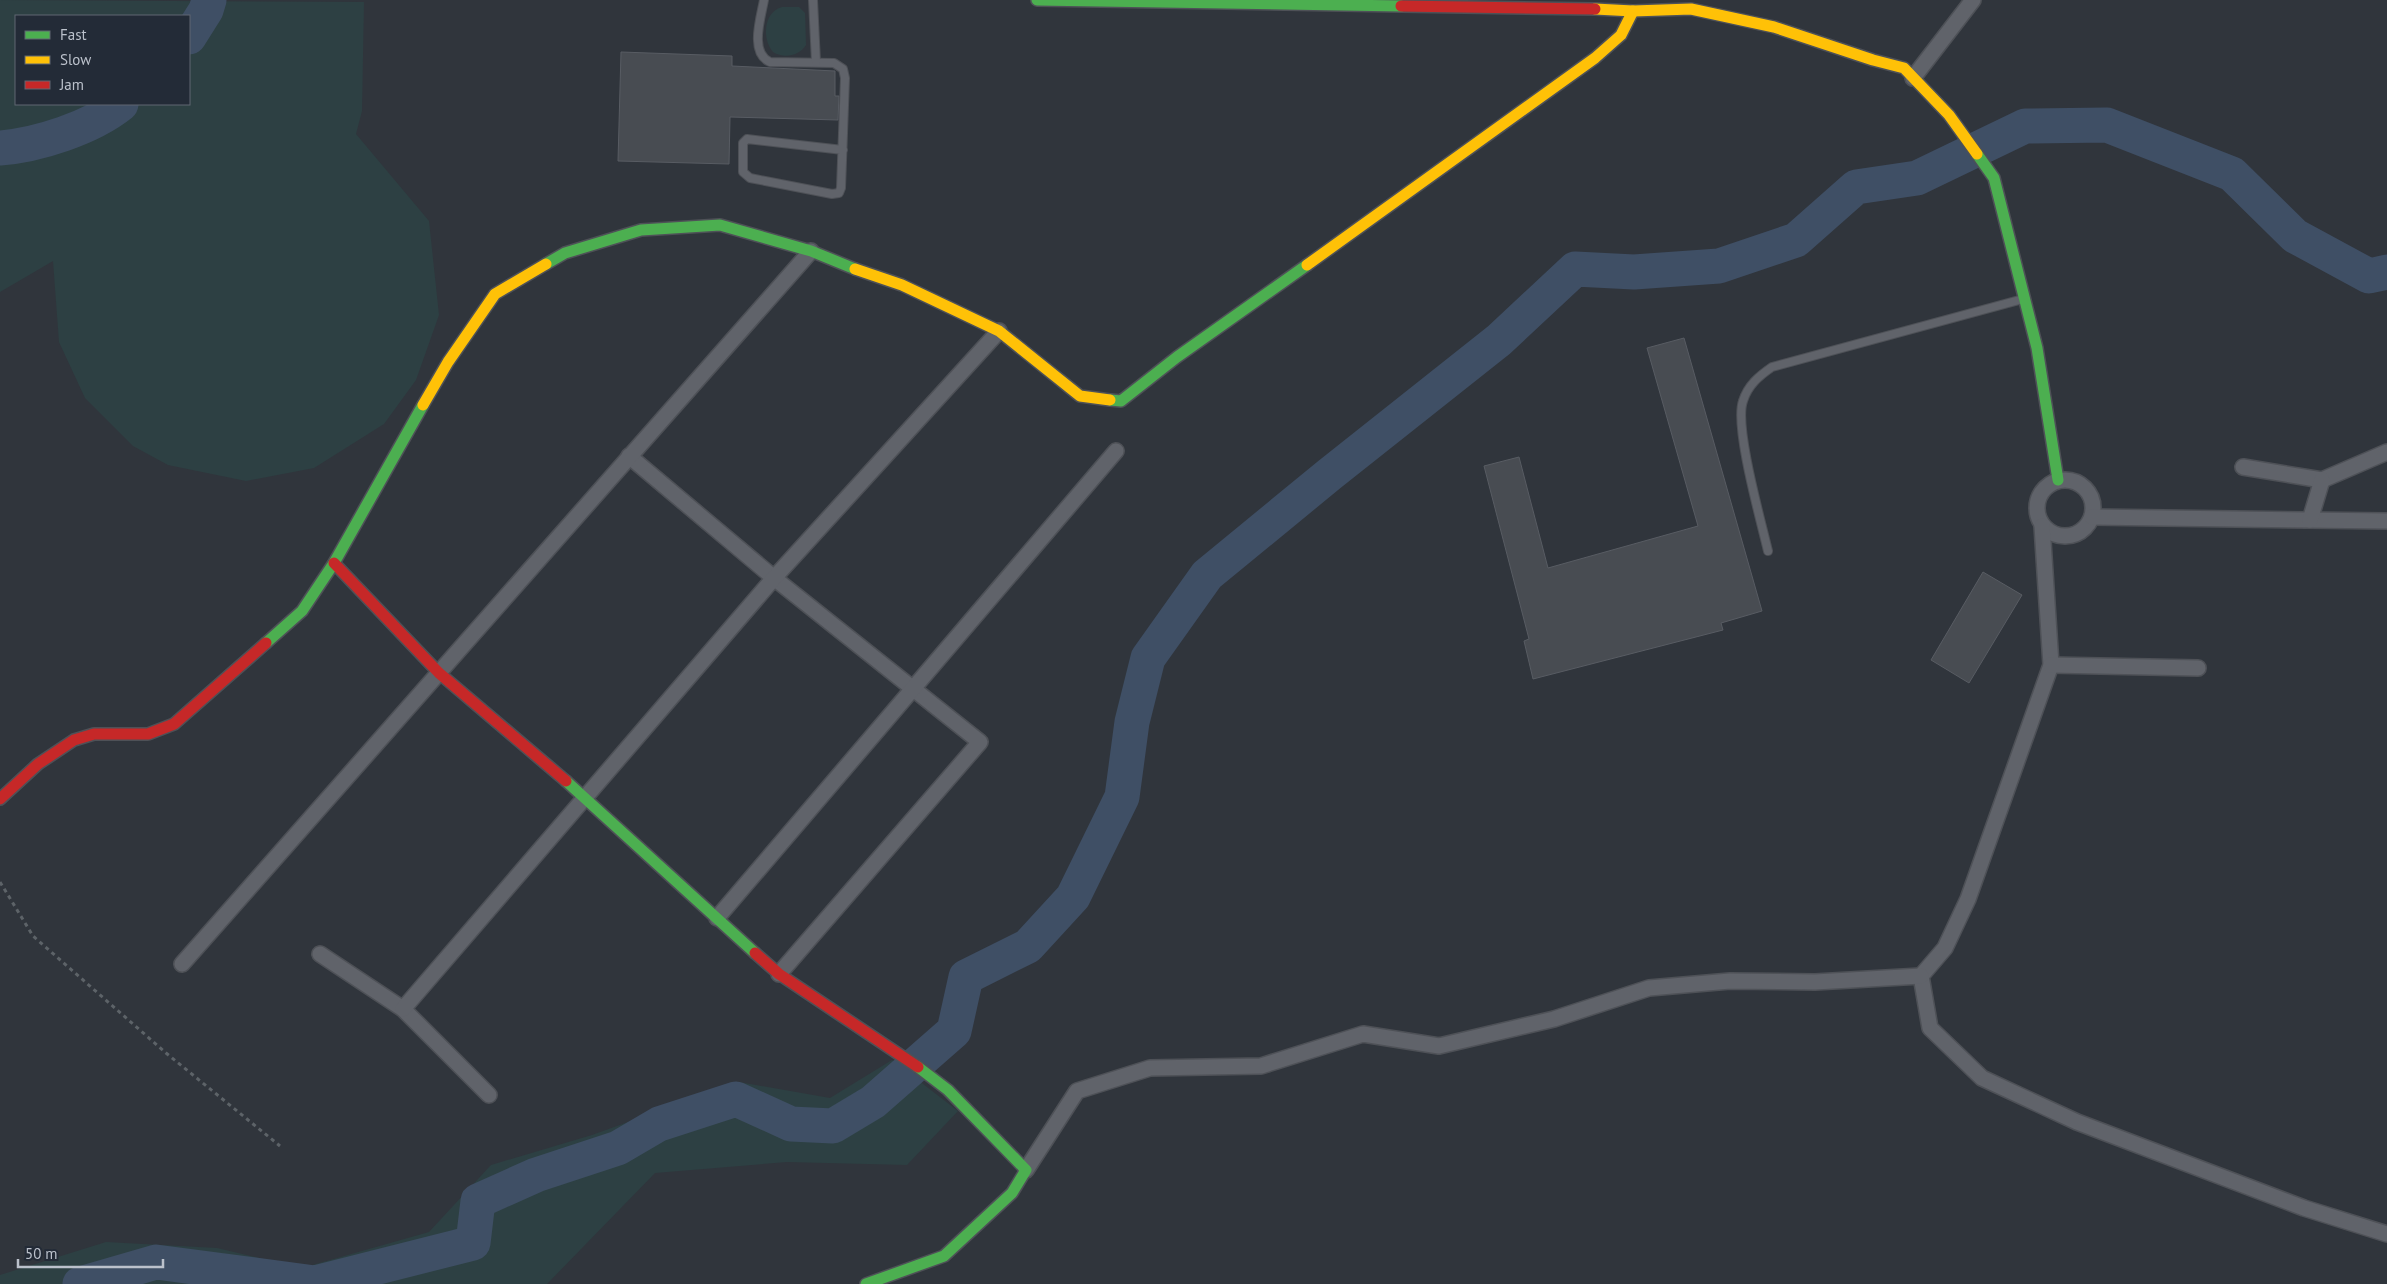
<svg xmlns="http://www.w3.org/2000/svg" width="2387" height="1284" viewBox="0 0 2387 1284" font-family="'PT Sans',sans-serif">
<style>
.green{fill:#2d4043;fill-rule:evenodd}
.lines{fill:none;stroke-linecap:round;stroke-linejoin:round}
.river{stroke:#3f4f65;stroke-width:35}
.building{fill:#484c52;stroke:#585c63}
.lane-casing{stroke:#4e5157;stroke-width:10}
.street-casing{stroke:#4e5157;stroke-width:18}
.fast-casing{stroke:#4e5157;stroke-width:14}
.slow-casing{stroke:#4e5157;stroke-width:14}
.jam-casing{stroke:#4e5157;stroke-width:14}
.path{stroke:#5d6368;stroke-width:3;stroke-dasharray:4 4;stroke-linecap:butt}
.lane{stroke:#60636a;stroke-width:8}
.street{stroke:#60636a;stroke-width:15}
.fast{stroke:#4caf50;stroke-width:11}
.slow{stroke:#ffc107;stroke-width:11}
.jam{stroke:#c62828;stroke-width:11}
</style>
<rect width="100%" height="100%" fill="#30353c"/>
<g class="green">
<path d="M0 0 364 2 362 111 356 134 429 221 439 315 416 380 384 424 314 468 246 481 168 465 133 446 85 398 59 342 53 261 0 292ZM16 16H189V104H16Z"/>
<path d="M782 7H799L805 13 806 45C799 56 784 59 773 52 762 40 763 12 782 7Z"/>
<polygon points="892,1060 958,1111 907,1165 787,1162 655,1173 547,1284 0,1284 0,1275 106,1242 217,1248 302,1268 429,1232 491,1165 592,1135 739,1082 830,1098"/>
</g>
<g class="lines">
<g class="river">
<polyline points="189,37 206,10 209,0"/>
<path d="M0 148C38 145 91 128 121 104"/>
<polyline points="80,1284 156,1262 315,1283 473,1243 478,1201 536,1175 618,1148 659,1124 736,1099 791,1124 833,1126 873,1102 954,1031 966,977 1028,946 1073,897 1122,797 1132,722 1148,658 1207,575 1330,474 1499,340 1575,269 1634,272 1719,266 1796,240 1856,187 1917,178 2025,126 2107,125 2232,174 2295,236 2369,276 2387,272"/>
</g>
</g>
<g class="building">
<polygon points="621,52 732,56 732,66 835,71 835,96 839,96 838,120 730,117 729,164 618,161"/>
<polygon points="1684,338 1762,611 1721,623 1723,630 1533,679 1524,641 1529,639 1484,466 1519,457 1548,568 1698,526 1647,348"/>
<polygon points="1983,572 2022,595 1969,683 1931,660"/>
</g>
<g class="lines">
<g class="lane-casing">
<g id="lane">
<path d="M764 0C761 17 749 53 770 62L834 63 843 69 845 78 841 188 839 193 832 194 750 178 743 172V143L747 139 843 150"/>
<polyline points="813,0 816,62"/>
<path d="M1768 551C1761 521 1734 426 1743 401 1748 385 1759 376 1772 367L2023 299"/>
</g>
</g>
<g class="street-casing">
<g id="street">
<polyline points="1913,78 1973,0"/>
<polyline points="629,456 774,578 980,742 779,974"/>
<polyline points="2243,467 2322,480 2387,452"/>
<circle cx="2065" cy="508" r="28"/>
<polyline points="2092,517 2387,521"/>
<polyline points="2310,520 2322,480"/>
<polyline points="2042,526 2051,665 1968,899 1945,948 1921,976 1930,1028 1982,1078 2077,1122 2304,1208 2387,1234"/>
<polyline points="2051,665 2198,668"/>
<polyline points="717,918 1116,451"/>
<polyline points="320,954 403,1009 489,1095"/>
<polyline points="182,964 811,251"/>
<polyline points="403,1009 774,578 999,331"/>
<polyline points="1026,1170 1077,1091 1150,1068 1261,1066 1363,1034 1439,1046 1554,1019 1649,988 1730,981 1815,982 1921,976"/>
</g>
</g>
<g class="fast-casing">
<g id="fast">
<polyline points="1037,0 1401,6"/>
<polyline points="1977,154 1994,178 2037,348 2058,480"/>
<polyline points="546,264 565,253 641,230 720,225 811,251 855,269"/>
<polyline points="1110,400 1121,401 1177,357 1307,265"/>
<polyline points="266,643 302,611 334,563 423,405"/>
<polyline points="566,781 755,953"/>
<polyline points="866,1284 944,1256 1012,1193 1026,1170 948,1090 918,1067"/>
</g>
</g>
<g class="slow-casing">
<g id="slow">
<polyline points="1595,9 1633,11 1691,9 1774,27 1873,60 1904,68 1949,115 1977,154"/>
<polyline points="1307,265 1595,58 1621,35 1633,11"/>
<polyline points="855,269 902,285 999,331 1080,396 1110,400"/>
<polyline points="423,405 448,362 495,294 546,264"/>
</g>
</g>
<g class="jam-casing">
<g id="jam">
<polyline points="1401,6 1595,9"/>
<polyline points="334,563 439,673 566,781"/>
<polyline points="0,799 38,764 74,740 94,734 148,734 174,724 266,643"/>
<polyline points="755,953 779,974 918,1067"/>
</g>
</g>
<polyline class="path" points="0,882 33,936 166,1053 280,1146"/>
<use href="#lane" class="lane"/>
<use href="#street" class="street"/>
<use href="#fast" class="fast"/>
<use href="#slow" class="slow"/>
<use href="#jam" class="jam"/>
</g>
<rect x="15" y="15" width="175" height="90" fill="#232b37" stroke="#606772"/>
<rect x="25" y="31" width="25" height="8" fill="#4caf50" stroke="#606772"/>
<text x="60" y="40" font-size="15" fill="#bbc1cb">Fast</text>
<rect x="25" y="56" width="25" height="8" fill="#ffc107" stroke="#606772"/>
<text x="60" y="65" font-size="15" fill="#bbc1cb">Slow</text>
<rect x="25" y="81" width="25" height="8" fill="#c62828" stroke="#606772"/>
<text x="60" y="90" font-size="15" fill="#bbc1cb">Jam</text>
<path d="M18 1259v8h145v-8" fill="none" stroke="#bbc1cb" stroke-width="2.5"/>
<text x="25" y="1259" font-size="15" fill="#bbc1cb" stroke="#232b37" stroke-width="4" paint-order="stroke">50 m</text>
</svg>
